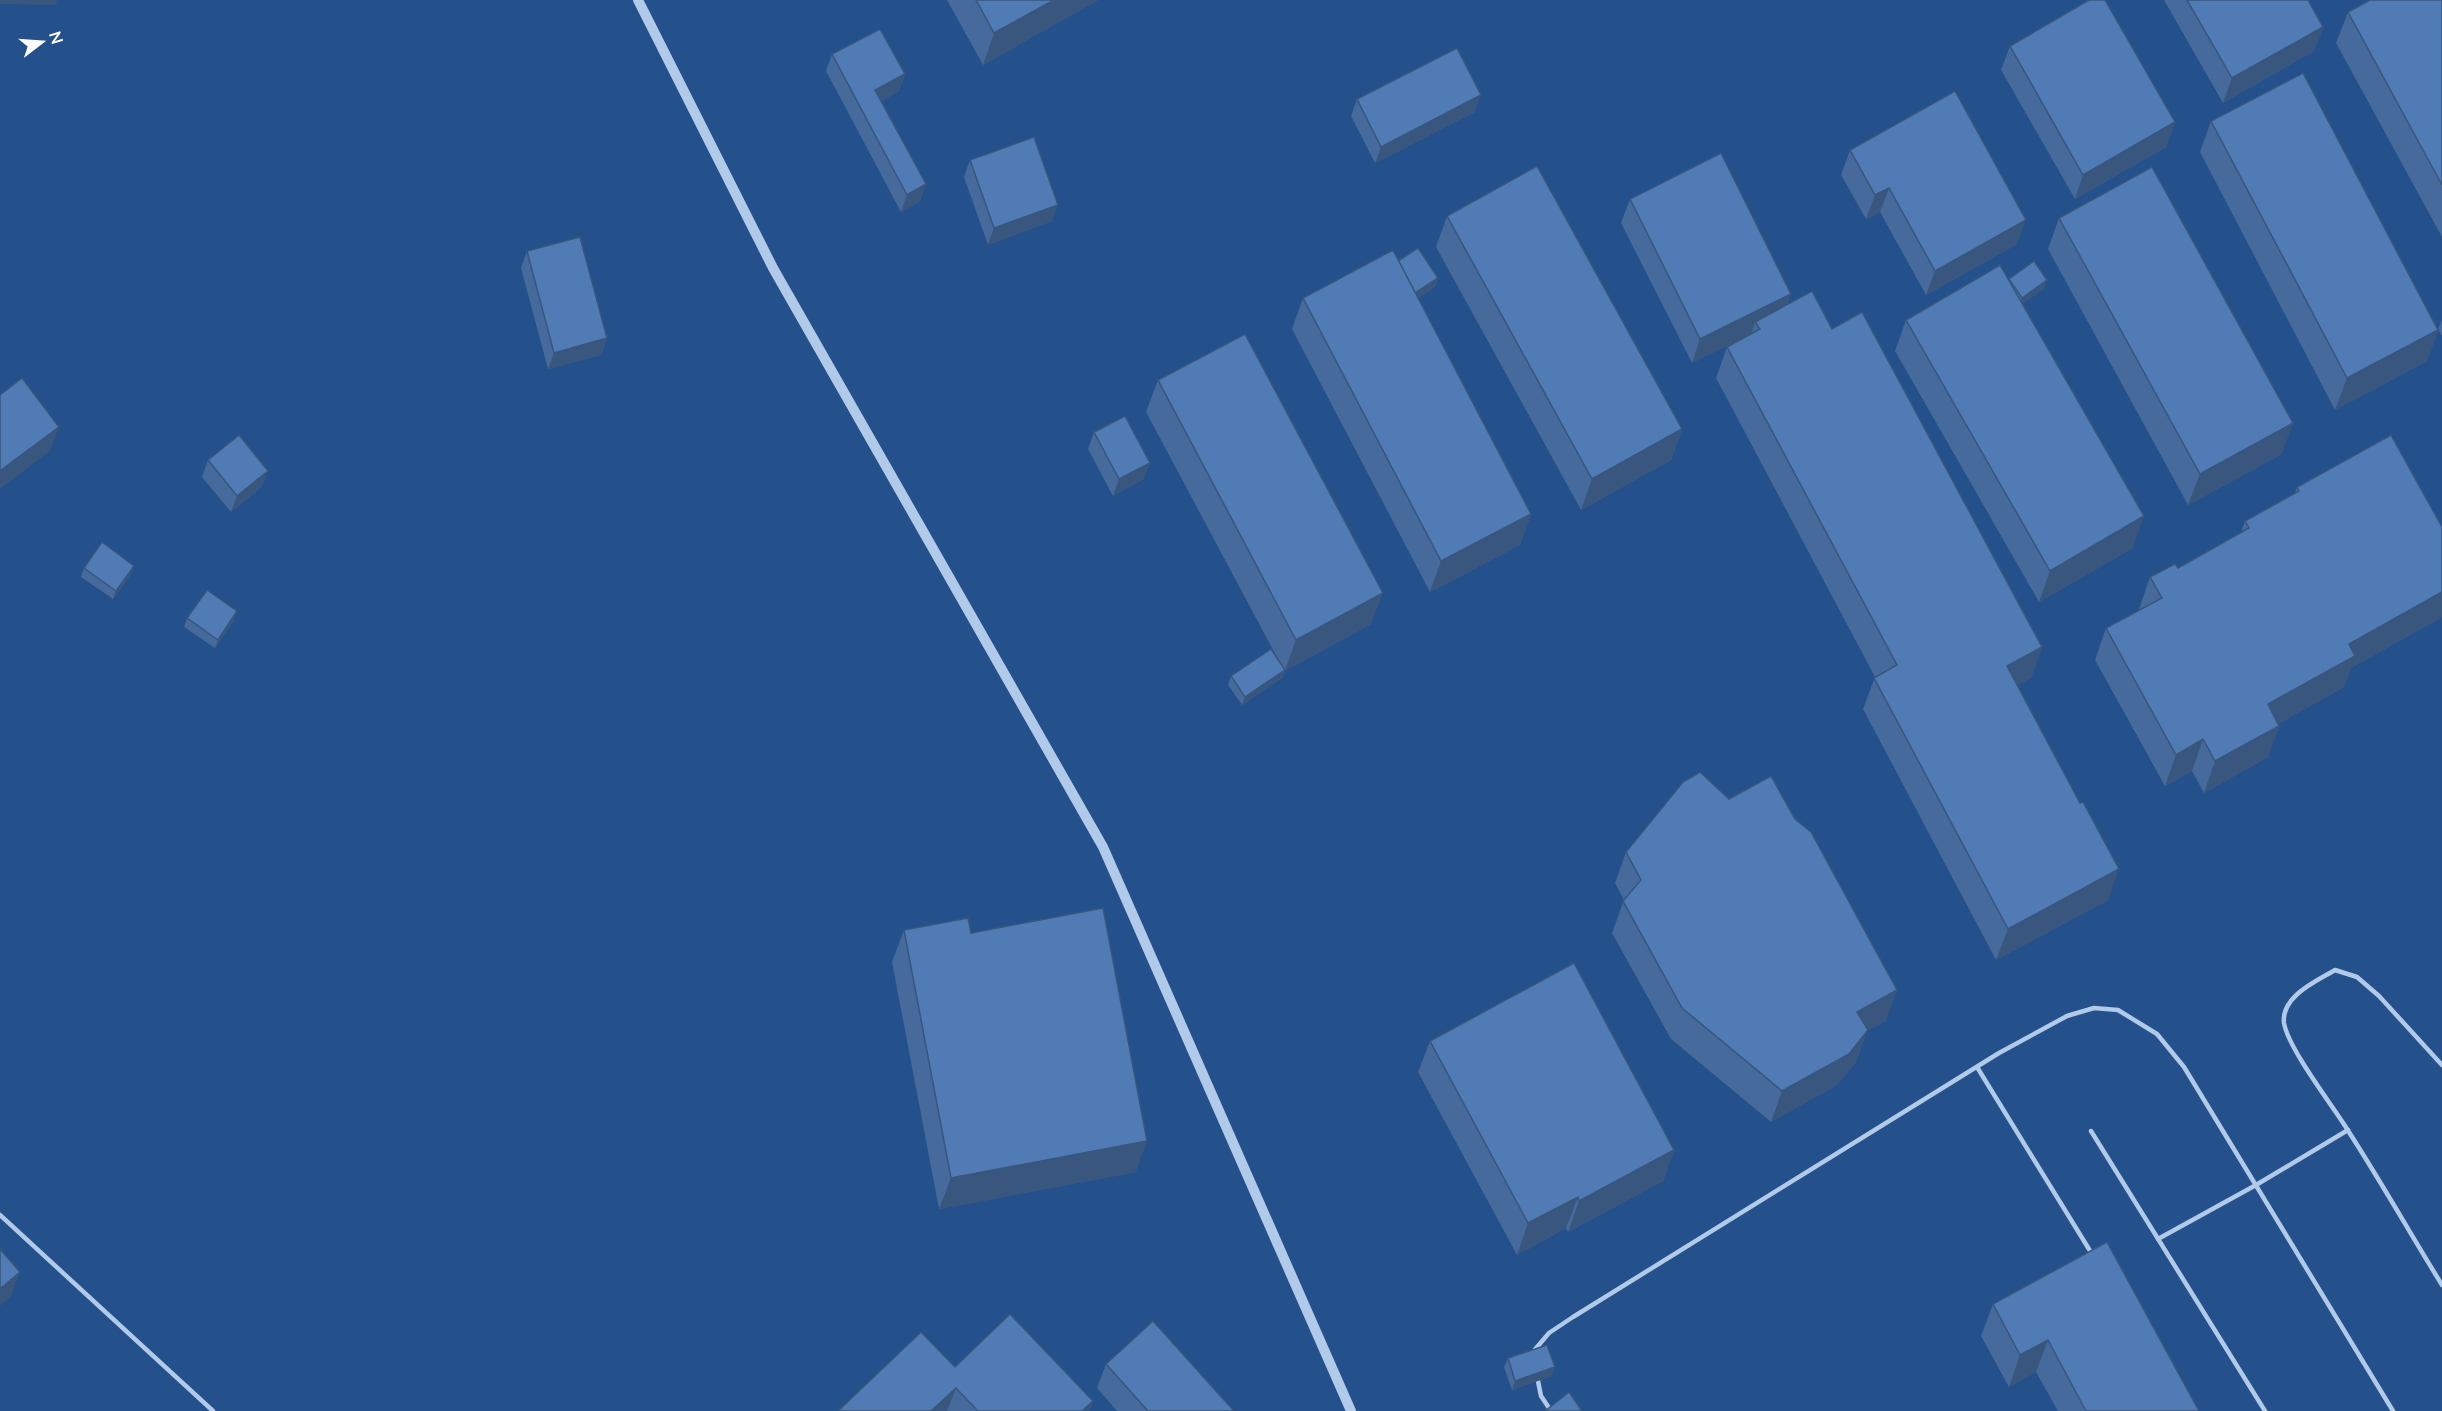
<svg xmlns="http://www.w3.org/2000/svg" width="2442" height="1411" viewBox="0 0 2442 1411" font-family="Lato,sans-serif">
<style>
.lines{fill:none;stroke-linecap:round;stroke-linejoin:round}
.service{stroke:#b1caea;stroke-width:4.5}
.tertiary{stroke:#b1caea;stroke-width:10}
.wall{fill:#456a9b}
.shaded-wall{fill:#38567e}
.building{fill:#507bb4;stroke:#38567e;stroke-width:1.5}
</style>
<rect width="100%" height="100%" fill="#24508b"/>
<g class="lines">
<g class="service">
<path d="M2442 1065 2379 996 2357 977 2335 970C2317 981 2281 996 2284 1023 2288 1048 2332 1105 2347 1129 2380 1180 2410 1233 2442 1285"/>
<polyline points="1977,1067 2092,1254"/>
<polyline points="2091,1131 2265,1411"/>
<polyline points="0,1215 213,1411"/>
<polyline points="2158,1239 2256,1185 2348,1130"/>
<polyline points="1532,1353 1549,1333 1573,1317 1999,1053 2067,1016 2094,1008 2118,1010 2157,1034 2184,1067 2393,1411"/>
<polyline points="1537,1376 1541,1396 1551,1411"/>
</g>
<polyline class="tertiary" points="638,0 773,268 1103,847 1351,1411"/>
</g>
<g class="wall">
<polygon points="947,0 1098,0 983,65"/>
<polygon points="2164,0 2308,0 2323,27 2314,51 2223,103"/>
<polygon points="2442,0 2442,237 2336,43 2348,12"/>
<polygon points="2010,46 2175,122 2166,147 2075,199 2001,70"/>
<polygon points="832,54 905,74 899,91 881,101 926,184 920,201 901,212 826,71"/>
<polygon points="1357,99 1475,112 1375,163 1351,116"/>
<polygon points="2211,121 2438,330 2427,361 2335,410 2200,152"/>
<polygon points="1850,150 2017,244 1926,295 1880,212 1866,219 1841,175"/>
<polygon points="970,160 1052,221 988,245 964,177"/>
<polygon points="1630,199 1791,294 1787,305 1832,329 2042,647 2031,678 2017,685 2108,900 1996,960 1863,709 1875,677 1716,378 1727,347 1751,334 1692,363 1621,223"/>
<polygon points="1447,216 1682,429 1671,460 1581,510 1436,247"/>
<polygon points="2059,218 2282,454 2188,505 2048,249"/>
<polygon points="527,251 607,338 601,355 548,369 521,268"/>
<polygon points="1398,261 1438,278 1435,287 1418,298 1531,514 1520,545 1430,592 1292,329 1303,298"/>
<polygon points="2009,279 2044,289 2022,304 2133,548 2039,602 1895,351 1906,320 2009,280"/>
<polygon points="2442,320 2442,336 2438,329"/>
<polygon points="1158,380 1371,624 1285,671 1282,678 1242,705 1228,685 1231,676 1280,663 1146,412"/>
<polygon points="1094,432 1144,479 1113,496 1088,449"/>
<polygon points="208,460 268,471 261,487 231,512 202,477"/>
<polygon points="2297,487 2442,527 2442,617 2351,668 2344,687 2278,724 2279,726 2268,757 2204,793 2192,771 2165,786 2095,660 2106,628 2140,610 2139,609 2150,577 2178,568 2241,533 2245,521 2295,493"/>
<polygon points="84,568 131,574 113,599 81,577"/>
<polygon points="187,618 234,620 215,648 184,627"/>
<polygon points="1626,852 1886,1021 1867,1031 1856,1062 1837,1085 1771,1122 1671,1039 1612,933 1624,900 1615,883"/>
<polygon points="904,930 971,933 1136,1172 939,1209 892,962"/>
<polygon points="1430,1041 1674,1150 1663,1181 1568,1232 1566,1228 1517,1255 1418,1072"/>
<polygon points="1993,1304 2199,1411 2058,1411 2036,1372 2009,1387 1981,1336"/>
<polygon points="1508,1358 1552,1376 1512,1390 1504,1367"/>
<polygon points="1106,1364 1234,1411 1117,1411 1097,1388"/>
<polygon points="955,1367 1093,1401 1089,1411 838,1411"/>
</g>
<g class="shaded-wall">
<polygon points="0,0 57,0 56,5 0,4"/>
<polygon points="1054,0 1098,0 983,65 994,33"/>
<polygon points="2323,27 2314,51 2223,103 2232,78"/>
<polygon points="905,74 899,91 869,107 875,90"/>
<polygon points="1481,95 1475,112 1375,163 1381,147"/>
<polygon points="2175,122 2166,147 2075,199 2083,175"/>
<polygon points="926,184 920,201 901,212 907,195"/>
<polygon points="1889,188 1880,212 1866,219 1875,195"/>
<polygon points="1058,205 1052,221 988,245 994,228"/>
<polygon points="2026,220 2017,244 1926,295 1935,271"/>
<polygon points="1438,278 1435,287 1404,307 1407,298"/>
<polygon points="2047,280 2044,289 2019,306 2022,298"/>
<polygon points="1791,294 1782,318 1755,322 1751,334 1692,363 1700,339"/>
<polygon points="2438,330 2427,361 2335,410 2347,378"/>
<polygon points="607,338 601,355 548,369 554,353"/>
<polygon points="2293,423 2282,454 2188,505 2200,474"/>
<polygon points="59,427 50,451 0,489 0,471"/>
<polygon points="1682,429 1671,460 1581,510 1592,479"/>
<polygon points="1150,463 1144,479 1113,496 1119,479"/>
<polygon points="268,471 261,487 231,512 237,496"/>
<polygon points="1531,514 1520,545 1430,592 1441,561"/>
<polygon points="2144,516 2133,548 2039,602 2050,571"/>
<polygon points="134,566 131,574 113,599 116,591"/>
<polygon points="2442,592 2442,617 2351,668 2344,687 2257,736 2268,704 2349,644"/>
<polygon points="1383,593 1371,624 1285,671 1282,678 1242,705 1245,697 1285,670 1296,640"/>
<polygon points="237,611 234,620 215,648 218,640"/>
<polygon points="2042,647 2031,678 1996,697 2007,666"/>
<polygon points="2279,726 2268,757 2204,793 2215,761"/>
<polygon points="2203,739 2192,771 2165,786 2176,755"/>
<polygon points="2119,869 2108,900 1996,960 2008,929"/>
<polygon points="1897,990 1886,1021 1867,1031 1856,1062 1837,1085 1771,1122 1782,1091 1857,1012"/>
<polygon points="1147,1141 1136,1172 939,1209 951,1178"/>
<polygon points="1674,1150 1663,1181 1568,1232 1579,1201"/>
<polygon points="1578,1197 1566,1228 1517,1255 1528,1223"/>
<polygon points="20,1272 11,1296 0,1306 0,1289"/>
<polygon points="2048,1340 2036,1372 2009,1387 2020,1355"/>
<polygon points="1555,1367 1552,1376 1512,1390 1515,1381"/>
<polygon points="956,1388 947,1411 931,1411"/>
<polygon points="1093,1401 1089,1411 1082,1411"/>
</g>
<g class="building">
<polygon points="976,0 1054,0 994,33"/>
<polygon points="2089,0 2105,0 2175,122 2083,175 2010,46"/>
<polygon points="2187,0 2308,0 2323,27 2232,78"/>
<polygon points="2370,0 2442,0 2442,185 2348,12"/>
<polygon points="880,29 905,74 875,90 926,184 907,195 832,54"/>
<polygon points="1457,48 1481,95 1381,147 1357,99"/>
<polygon points="2303,73 2438,330 2347,378 2211,121"/>
<polygon points="1955,91 2026,220 1935,271 1889,188 1875,195 1850,150"/>
<polygon points="1034,137 1058,205 994,228 970,160"/>
<polygon points="1721,153 1791,294 1700,339 1630,199"/>
<polygon points="1537,166 1682,429 1592,479 1447,216"/>
<polygon points="2152,167 2293,423 2200,474 2059,218"/>
<polygon points="580,237 607,338 554,353 527,251"/>
<polygon points="1418,248 1438,278 1415,293 1398,261"/>
<polygon points="1393,250 1531,514 1441,561 1303,298"/>
<polygon points="2034,261 2047,280 2022,298 2009,279"/>
<polygon points="2000,265 2144,516 2050,571 1906,320"/>
<polygon points="1812,291 1832,329 1862,312 2042,647 2007,666 2080,803 2083,802 2119,869 2008,929 1874,678 1897,665 1727,347 1760,329 1755,322"/>
<polygon points="1245,334 1383,593 1296,640 1158,380"/>
<polygon points="22,378 59,427 0,471 0,395"/>
<polygon points="1125,416 1150,463 1119,479 1094,432"/>
<polygon points="239,435 268,471 237,496 208,460"/>
<polygon points="2391,435 2442,527 2442,592 2349,644 2355,656 2268,704 2279,726 2215,761 2203,739 2176,755 2106,628 2162,598 2150,577 2175,564 2178,568 2249,528 2245,521 2299,491 2297,487"/>
<polygon points="102,542 134,566 116,591 84,568"/>
<polygon points="207,590 237,611 218,640 187,618"/>
<polygon points="1271,649 1285,670 1245,697 1231,676"/>
<polygon points="1700,772 1729,799 1771,776 1795,819 1811,832 1897,990 1857,1012 1868,1030 1849,1054 1782,1091 1682,1008 1623,901 1641,880 1626,852 1683,782"/>
<polygon points="1103,908 1147,1141 951,1178 904,930 968,918 971,933"/>
<polygon points="1574,963 1674,1150 1579,1201 1578,1197 1528,1223 1430,1041"/>
<polygon points="2107,1242 2199,1411 2086,1411 2048,1340 2020,1355 1993,1304"/>
<polygon points="0,1249 20,1272 0,1289"/>
<polygon points="1010,1314 1093,1401 1082,1411 978,1411 956,1388 931,1411 838,1411 921,1332 955,1367"/>
<polygon points="1153,1321 1234,1411 1148,1411 1106,1364"/>
<polygon points="1547,1345 1555,1367 1515,1381 1508,1358"/>
<polygon points="1569,1392 1582,1411 1545,1411"/>
</g>
<g transform="translate(42 42) rotate(73)" stroke="#24508b" stroke-width="4.5" paint-order="stroke">
<path d="M0-4.5L10 22L0 15L-10 22Z" fill="#ffffff"/>
<text y="-9" font-size="16" font-weight="bold" text-anchor="middle" fill="#ffffff">N</text>
</g>
</svg>
